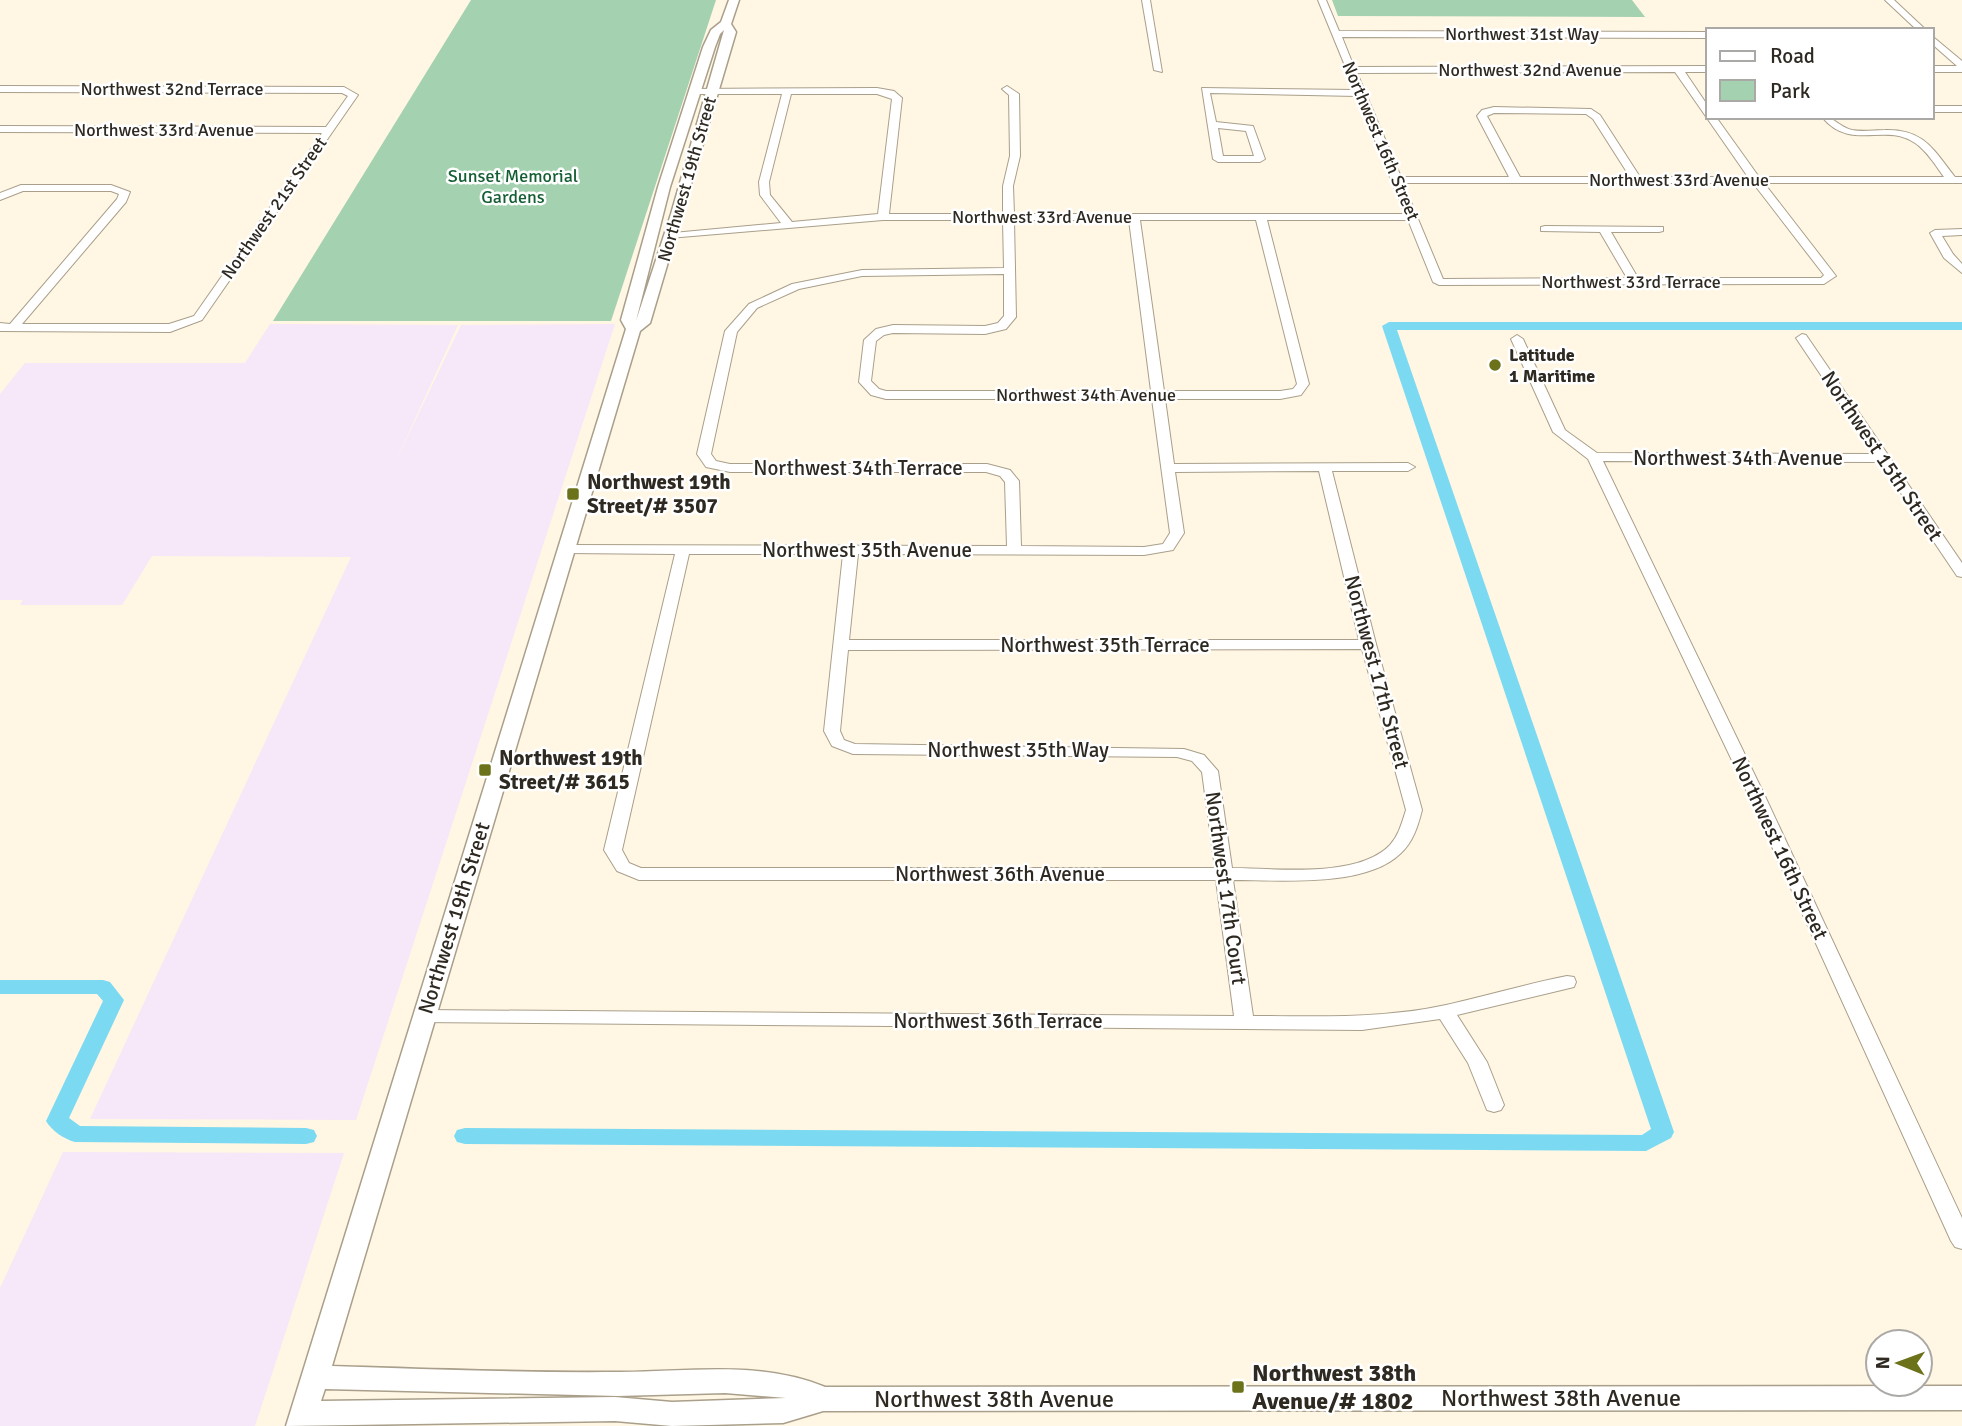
<svg xmlns="http://www.w3.org/2000/svg" width="1962" height="1426" viewBox="0 0 1962 1426" font-family="Signika,sans-serif">
<style>
.commercial{fill:#f6e7f9}
.green{fill:#a4d1b0}
.lines{fill:none;stroke-linecap:round;stroke-linejoin:round}
.canal{fill:#7bdaf1;fill-rule:evenodd}
.minor-casing{stroke:#a99f8a;stroke-width:2}
.tertiary-casing{stroke:#a99f8a;stroke-width:3}
.minor{fill:#fff;fill-rule:evenodd}
.tertiary{fill:#fff;fill-rule:evenodd}
.poi-dot{fill:#6b721a;stroke:#fff;stroke-width:2.5}
.labels{text-anchor:middle;dominant-baseline:central;stroke-width:5;stroke-linejoin:round;paint-order:stroke}
.far-street-label{font-size:18px;fill:#2e2921;stroke:#fff}
.far-park-label{font-size:18px;fill:#135e32;stroke:#fff}
.far-poi-label{font-size:18px;font-weight:bold;fill:#2e2921;stroke:#fff;text-anchor:start}
.street-label{font-size:21px;fill:#2e2921;stroke:#fff}
.poi-label{font-size:21px;font-weight:bold;fill:#2e2921;stroke:#fff;text-anchor:start}
.near-poi-label{font-size:24px;font-weight:bold;fill:#2e2921;stroke:#fff;text-anchor:start}
.near-street-label{font-size:24px;fill:#2e2921;stroke:#fff}
</style>
<rect width="100%" height="100%" fill="#fff6e4"/>
<g class="commercial">
<polygon points="270,324 458,325 392,469 461,325 615,324 356,1120 90,1119 351,557 152,556 122,605 20,605 23,600 0,600 0,394 25,363 245,363"/>
<polygon points="63,1152 344,1153 255,1426 0,1426 0,1288"/>
</g>
<g class="green">
<polygon points="471,0 716,0 611,321 273,321"/>
<polygon points="1332,0 1632,0 1645,17 1338,16"/>
</g>
<g class="lines">
<g class="canal">
<polygon points="1389,322 1962,322 1962,330 1397,330 1674,1132 1671,1138 1646,1151 465,1144 457,1142 454,1136 457,1130 465,1128 1642,1135 1651,1129 1382,326"/>
<path d="M0 980H103L110 982 124 1000 69 1118 80 1126 306 1128 314 1130 317 1136 314 1142 306 1144 75 1142C64 1139 52 1131 46 1121L103 1001 97 994H0Z"/>
</g>
<g class="minor-casing">
<g id="minor">
<polygon points="1142,0 1150,0 1162,72 1154,70"/>
<path d="M1318 0H1326L1339 31 1708 32V38L1342 37 1354 67 1708 66V72H1685L1708 106V117H1716L1759 177H1944C1936 166 1927 151 1915 143 1885 122 1851 152 1822 117 1835 117 1839 127 1852 130 1862 132 1874 130 1885 130 1924 129 1933 149 1955 177H1962V183H1764L1836 276 1824 284 1439 285 1433 282 1408 220H1267L1309 384 1301 395 1280 399H1165L1174 464 1408 463 1415 467 1408 471H1332L1376 644 1422 810C1418 826 1413 842 1401 853 1366 888 1280 880 1233 880L1253 1016C1317 1016 1383 1019 1446 1005 1487 996 1526 984 1567 976L1574 977 1576 982 1574 987 1457 1015 1487 1062 1504 1105 1501 1110 1494 1112 1487 1110 1468 1063 1440 1019 1362 1030 417 1022 415 1017 417 1012 424 1010 1234 1016 1216 880H639L617 871 604 850 675 554 566 553 559 549 566 545 1007 546 1005 482 1000 476 986 472H730L706 467 697 454 725 331 749 304 792 284 862 270 1004 268 1003 220H883L669 238 668 236 673 233 781 223 760 195 759 182 782 94H695L692 93V89L877 88 894 91 902 98 889 214H1003V186L1010 156 1009 95 1002 89 1007 86 1019 94 1020 156 1013 186 1014 214H1405L1357 96 1210 93 1216 122 1253 126 1265 159 1260 162H1218L1213 159 1202 88 1355 90ZM1675 72 1748 177H1640L1600 115 1591 109 1494 107 1482 110 1477 116 1509 177H1401L1357 73ZM791 94H877L892 99 878 214 792 222 770 195 769 182ZM1494 113 1586 114 1593 119 1630 177H1520L1487 116ZM1218 128 1246 131 1254 156H1223ZM1403 183H1753L1824 275 1821 278H1638L1611 232H1659L1663 231V227L1545 226 1541 227V231L1600 232 1627 278 1443 279ZM1014 220H1129L1151 391H886L879 389 871 381 876 341 884 335 893 333 985 334 1006 329 1016 317ZM1140 220H1256L1297 384 1293 389 1280 391H1164ZM1004 274V316L998 323 985 326 893 325 876 329 864 340 859 382 871 395 886 399H1152L1170 533 1163 544 1144 547 1021 546 1019 481 1010 470 987 464H730L716 461 711 454 737 332 757 308 799 289 862 276ZM1319 471 1359 640H849L858 554 1144 555 1173 550 1184 533 1175 472ZM689 554H843L824 731 832 746 853 754 1177 757 1192 761 1202 772 1215 868H641L629 863 622 850ZM1362 649 1406 810C1402 822 1399 835 1390 845 1357 879 1276 868 1232 868L1218 771 1204 755 1184 749 855 744 844 740 840 731 848 650Z"/>
<polygon points="1885,0 1894,0 1926,30 1917,30"/>
<polygon points="1932,36 1962,61 1962,72 1932,72 1932,66 1957,66 1932,44"/>
<polygon points="0,86 344,87 358,95 202,320 170,332 0,331 0,323 10,324 117,199 119,194 111,191 23,191 0,200 0,193 21,185 111,185 130,192 126,202 22,324 169,324 194,316 322,133 0,132 0,126 326,127 348,96 342,93 0,92"/>
<rect x="1932" y="106" width="30" height="6"/>
<polygon points="1962,229 1962,235 1942,236 1953,254 1962,264 1962,273 1944,258 1930,233 1935,230"/>
<polygon points="1802,334 1806,335 1962,563 1962,577 1957,576 1880,462 1603,461 1764,794 1962,1218 1962,1249 1955,1247 1951,1241 1748,794 1588,459 1553,432 1511,339 1517,335 1523,339 1565,430 1597,453 1874,454 1796,338"/>
</g>
</g>
<g class="tertiary-casing">
<path id="tertiary" d="M729 0H739L731 24 736 32 650 323 640 331 332 1366C428 1369 524 1373 619 1372 687 1372 761 1360 825 1387L1962 1386V1410L823 1411 783 1423 672 1426 615 1421 286 1426 626 329 621 320 658 187 703 47 711 30 721 22ZM724 30 671 214 636 321 670 187 715 47 720 34ZM325 1389 618 1396 725 1393 786 1398 672 1402 615 1397 321 1401Z"/>
</g>
<use href="#minor" class="minor"/>
<use href="#tertiary" class="tertiary"/>
</g>
<g class="poi-dot">
<circle cx="1495" cy="365" r="7"/>
<rect x="566" y="487" width="14" height="14" rx="3.5"/>
<rect x="478" y="763" width="14" height="14" rx="3.5"/>
<rect x="1231" y="1380" width="14" height="14" rx="3.5"/>
</g>
<g class="labels">
<g class="far-street-label">
<text x="1522" y="34">Northwest 31st Way</text>
<text x="1530" y="70">Northwest 32nd Avenue</text>
<text x="172" y="89">Northwest 32nd Terrace</text>
<text x="164" y="130">Northwest 33rd Avenue</text>
<text transform="translate(1381 141) rotate(67)">Northwest 16th Street</text>
<text transform="translate(687 179) rotate(-74)">Northwest 19th Street</text>
<text x="1679" y="180">Northwest 33rd Avenue</text>
<text transform="translate(274 208) rotate(-55)">Northwest 21st Street</text>
<text x="1042" y="217">Northwest 33rd Avenue</text>
<text x="1631" y="282">Northwest 33rd Terrace</text>
<text x="1086" y="395">Northwest 34th Avenue</text>
</g>
<g class="far-park-label">
<text x="513" y="176">Sunset Memorial<tspan x="513" dy="21">Gardens</tspan></text>
</g>
<g class="far-poi-label">
<text x="1509" y="355">Latitude<tspan x="1509" dy="21">1 Maritime</tspan></text>
</g>
<g class="street-label">
<text transform="translate(1882 456) rotate(56)">Northwest 15th Street</text>
<text x="1738" y="458">Northwest 34th Avenue</text>
<text x="858" y="468">Northwest 34th Terrace</text>
<text x="867" y="550">Northwest 35th Avenue</text>
<text x="1105" y="645">Northwest 35th Terrace</text>
<text transform="translate(1377 672) rotate(75)">Northwest 17th Street</text>
<text x="1018" y="750">Northwest 35th Way</text>
<text transform="translate(1780 848) rotate(65)">Northwest 16th Street</text>
<text x="1000" y="874">Northwest 36th Avenue</text>
<text transform="translate(1226 888) rotate(82)">Northwest 17th Court</text>
<text transform="translate(454 918) rotate(-73)">Northwest 19th Street</text>
<text x="998" y="1021">Northwest 36th Terrace</text>
</g>
<g class="poi-label">
<text x="587" y="482">Northwest 19th<tspan x="587" dy="24">Street/# 3507</tspan></text>
<text x="499" y="758">Northwest 19th<tspan x="499" dy="24">Street/# 3615</tspan></text>
</g>
<g class="near-poi-label">
<text x="1252" y="1373">Northwest 38th<tspan x="1252" dy="28">Avenue/# 1802</tspan></text>
</g>
<g class="near-street-label">
<text x="1561" y="1398">Northwest 38th Avenue</text>
<text x="994" y="1399">Northwest 38th Avenue</text>
</g>
</g>
<rect x="1706" y="28" width="228" height="91" fill="#ffffff" stroke="#aba9a6" stroke-width="2"/>
<rect x="1720" y="51" width="35" height="10" fill="#ffffff" stroke="#aba9a6" stroke-width="2"/>
<text x="1770" y="63" font-size="21" fill="#2e2921">Road</text>
<rect x="1720" y="80" width="35" height="21" fill="#a4d1b0" stroke="#aba9a6" stroke-width="2"/>
<text x="1770" y="98" font-size="21" fill="#2e2921">Park</text>
<g transform="translate(1899 1363) rotate(271)"><circle r="33" fill="#ffffff" stroke="#aba9a6" stroke-width="2"/>
<path d="M0-5L12 26L0 18L-12 26Z" fill="#6b721a"/>
<text y="-10" font-size="19" font-weight="bold" text-anchor="middle" fill="#2e2921">N</text>
</g>
</svg>
